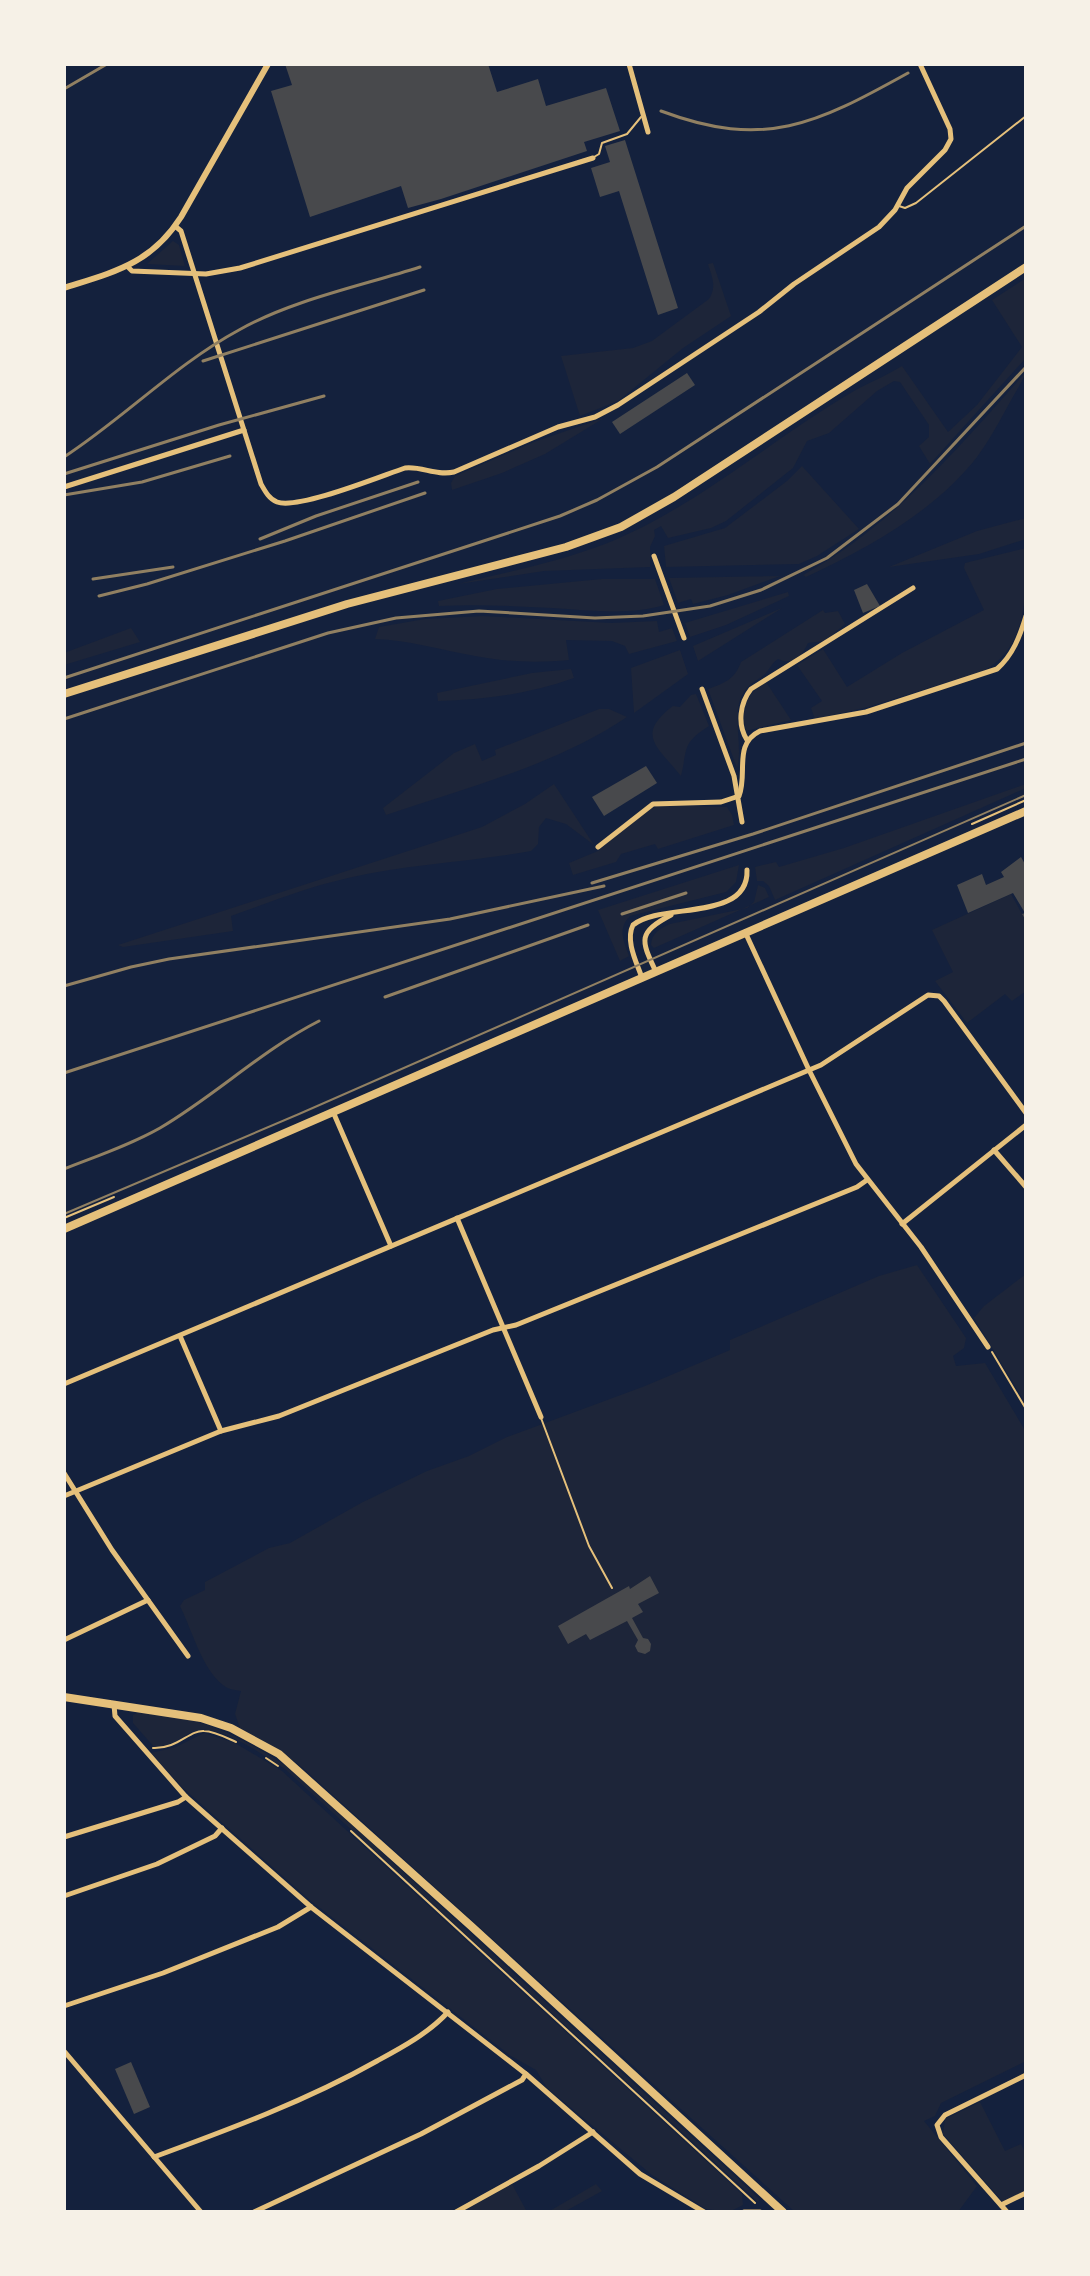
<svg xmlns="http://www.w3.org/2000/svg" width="1090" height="2276" viewBox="0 0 1090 2276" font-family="Cabin,sans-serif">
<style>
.green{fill:#1d2539}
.building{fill:#48494c}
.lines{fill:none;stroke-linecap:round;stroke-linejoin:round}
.path{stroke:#e5c07b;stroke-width:2}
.service{stroke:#e5c07b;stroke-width:2}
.minor{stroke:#e5c07b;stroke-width:5}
.tertiary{stroke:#e5c07b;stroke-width:6}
.primary{stroke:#e5c07b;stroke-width:8}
.tram{stroke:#918062;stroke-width:2}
.rail{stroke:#918062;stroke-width:3}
</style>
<rect width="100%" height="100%" fill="#14213d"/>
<g class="green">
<polygon points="173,241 179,245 185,266 147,264"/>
<path d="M713 263 731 316 683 348 618 401 580 416 561 356 633 348 652 341 709 299C717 287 712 277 708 264Z"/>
<path d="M1026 278V358L930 464 919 446 929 437V425L900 382 894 381 877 391 829 433 807 441 793 468 726 521 711 528 668 538 661 526 654 530 655 536 650 547V567L544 571 458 584C508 572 558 562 605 544 696 508 770 440 854 391 870 382 886 376 902 366L948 432 977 405 1022 347 992 300Z"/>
<path d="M1026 372C1022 383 1014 394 1009 404 999 422 989 441 977 457 934 512 868 548 806 577L803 575C895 524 957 449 1026 372Z"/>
<polygon points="604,418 545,454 502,473 452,490 451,483 455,476 534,442"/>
<polygon points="802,466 859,529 817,556 799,564 666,567 664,546 725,528 787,481"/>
<polygon points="1026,518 1026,539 979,554 889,567 977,531"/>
<path d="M1026 548C1026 592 1029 647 983 671L868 707 815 719 811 708 822 701 797 665 823 649 847 687 902 653 984 610 964 568 965 563Z"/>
<polygon points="780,576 728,595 693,604 691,599 678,603 669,578"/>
<path d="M602 579H655L664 605C629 616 588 610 552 608 514 606 477 604 439 606L438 601 497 589Z"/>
<polygon points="788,592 789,596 726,625 690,637 685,623"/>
<polygon points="782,608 698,661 693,646"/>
<path d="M823 610 825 613 838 611 845 624 825 641 808 643C802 656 793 666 778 659 772 663 771 667 766 673 760 679 752 682 746 689 729 709 744 745 737 768L708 689C725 683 735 679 741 662Z"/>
<path d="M483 616 611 623 657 621 659 632 672 628 677 641 629 654 625 646 612 641 566 640 569 660C537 663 506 662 475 656 441 650 409 640 375 639L379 627 425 619Z"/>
<polygon points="131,628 140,642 64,665 64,653"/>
<polygon points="680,650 688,674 634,713 631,668"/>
<path d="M571 669 574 678C529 694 485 700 438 701L437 693 532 673Z"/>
<path d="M766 682 791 720 746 731C740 710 746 693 766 682Z"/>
<path d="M696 694 709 726C681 744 688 748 681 776 657 746 635 735 673 706L680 707 691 695Z"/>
<path d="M599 709H609L627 717C554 766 468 787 386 815L383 808 454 753 475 744 482 761 496 755 495 750Z"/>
<path d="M554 784 594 845 566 824 546 818 539 827 538 844 531 851C470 862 408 864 348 878 308 887 270 902 231 916L233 931 123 947 118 945 482 827 525 804Z"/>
<polygon points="1026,784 1026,788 775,900 769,886 763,881 757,881 755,867 776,862 779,867 844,848"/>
<polygon points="660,805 727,807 732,815 734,825 658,849 655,844 621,854 616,862 573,875 569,863 598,851 644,812"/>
<path d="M739 865 736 882 726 892 630 916C617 929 624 941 629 956L620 961 598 910Z"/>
<path d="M758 885 765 888 769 897 654 948 651 945C652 933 659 929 670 924L747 908 754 902Z"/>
<polygon points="1011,894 1026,921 1026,991 1012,1001 1005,994 967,1023 935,981 953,972 932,930"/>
<path d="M917 1265 966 1338 964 1348 953 1356 956 1366 985 1363 1026 1432V2061L941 2103 935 2116 924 2121 977 2186 958 2212H795L304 1769 282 1752 240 1728 235 1714 241 1691C235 1690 227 1689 223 1685 202 1669 192 1630 180 1606L184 1600 205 1590V1582L269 1548 290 1543 361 1503 427 1471 469 1456 507 1437 645 1386 730 1350V1340L879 1276Z"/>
<polygon points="1026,1274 1026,1404 974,1318 984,1306"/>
<path d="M137 1713C193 1712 248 1739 292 1770L760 2199 758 2202 285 1769C265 1756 224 1727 200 1730 185 1731 178 1746 154 1747L133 1723V1715Z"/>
<polygon points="204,1733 235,1743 282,1771 742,2194 743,2205 729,2212 706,2209 652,2175 547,2088 536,2070 511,2056 311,1901 183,1788 151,1753 176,1747"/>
<polygon points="980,2102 1005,2151 1021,2144 1026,2154 1026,2190 1003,2202 943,2134 945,2119"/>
<polygon points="512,2184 527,2212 463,2212 464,2211"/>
<polygon points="596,2184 602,2191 564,2212 548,2212"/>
</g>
<g class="building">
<polygon points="285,64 488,64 497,92 538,79 546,106 606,88 620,131 584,142 587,151 441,199 408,208 401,186 310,217 271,91 292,85"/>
<polygon points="625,140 678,308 658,315 619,191 600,197 591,168 610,162 605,146"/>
<polygon points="687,373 695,385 620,434 612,422"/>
<polygon points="867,584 880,606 863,613 854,590"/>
<polygon points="646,766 657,783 604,816 592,797"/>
<polygon points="1021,857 1026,866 1026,921 1022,914 1025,913 1013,893 968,913 957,885 982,874 986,885 1004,877 1001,872"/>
<polygon points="650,1576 659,1593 638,1604 643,1612 632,1618 643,1638 648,1639 651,1644 650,1651 645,1654 638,1652 635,1646 638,1640 627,1621 590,1640 586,1634 568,1644 558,1626 629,1586 630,1589"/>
<polygon points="131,2062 150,2107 134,2114 115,2069"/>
</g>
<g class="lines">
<g class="path">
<polyline points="972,824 1026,800"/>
<polyline points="64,1218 114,1197"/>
<polyline points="992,1352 1026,1409"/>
<path d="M153 1748C178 1749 189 1730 204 1731 214 1731 227 1738 236 1742"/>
<polyline points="266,1758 278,1766"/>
<polyline points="351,1831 755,2203"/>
</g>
<g class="service">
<polyline points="594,157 599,154 602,143 627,134 641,117"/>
<polyline points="899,206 905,208 916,203 1026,116"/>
<polyline points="541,1418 589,1546 612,1588"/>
</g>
<g class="minor">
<polyline points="629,64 648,132"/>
<path d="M175 226 181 231 261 484C265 491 269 499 277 502 298 510 381 476 405 468 422 466 436 476 454 472L558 427 595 417 618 405 759 312 794 284 879 227 895 210 907 188 945 150 951 139 950 129 920 64"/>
<polyline points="128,267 132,271 206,274 240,268 593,158"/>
<polyline points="64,487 244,430"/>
<polyline points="654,556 684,638"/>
<polyline points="702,689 734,776 742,822"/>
<path d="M747 740C737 724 740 703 751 689L913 588"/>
<path d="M598 847 653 804 721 802 739 796C748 773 733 744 760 731L866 712 997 669C1013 655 1020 636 1026 616"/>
<polyline points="746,934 809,1070 856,1164 921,1247 988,1347"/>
<path d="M656 972C641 940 637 933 671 915"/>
<path d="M642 978C637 963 625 941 633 925 661 902 749 922 747 870"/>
<polyline points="334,1114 391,1246"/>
<polyline points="994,1150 1026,1187"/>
<polyline points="457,1218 541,1417"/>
<polyline points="902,1224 1026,1125"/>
<polyline points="180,1336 221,1431"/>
<polyline points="64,1384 821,1065 928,995 939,996 944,1001 1026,1113"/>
<polyline points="64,1473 112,1550 188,1656"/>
<polyline points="64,1496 221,1431 279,1416 493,1330 516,1325 857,1187 867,1180"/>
<polyline points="64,1640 148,1600"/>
<polyline points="114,1705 115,1716 186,1797 311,1907 526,2074 640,2174 704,2212"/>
<polyline points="64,1837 178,1802 186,1797"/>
<polyline points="64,1896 157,1864 215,1836 222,1828"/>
<polyline points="64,2006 163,1973 278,1927 311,1907"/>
<polyline points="64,2051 201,2212"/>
<path d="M154 2157C230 2129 306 2101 377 2061 401 2048 429 2033 448 2012"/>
<polyline points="1001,2205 1026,2193"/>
<polyline points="254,2212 421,2134 522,2080 526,2074"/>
<polyline points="456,2212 539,2166 593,2132"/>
<polyline points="744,2212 760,2212"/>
<polyline points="1007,2212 941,2137 937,2125 945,2115 1026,2075"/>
</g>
<path class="tertiary" d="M64 288C114 272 151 264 181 217L268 64"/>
<g class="primary">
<polyline points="64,694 347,604 566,547 621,527 674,497 1026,267"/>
<polyline points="64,1229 1026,811"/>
<polyline points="64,1697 201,1718 231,1728 279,1754 471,1926 783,2212"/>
</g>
<polyline class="tram" points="64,1214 299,1114 1026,795"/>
<g class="rail">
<polyline points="64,89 107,64"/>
<path d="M661 111C765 150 816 124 908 73"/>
<polyline points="203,361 424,290"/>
<path d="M64 457C124 418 176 364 239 330 292 300 361 286 420 267"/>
<polyline points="64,474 219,425 324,396"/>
<polyline points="64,495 142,482 230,456"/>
<polyline points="260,539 316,516 418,482"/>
<polyline points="93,579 173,567"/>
<polyline points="99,596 147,584 285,541 425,493"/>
<polyline points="64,678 560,516 597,500 657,467 1026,226"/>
<polyline points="64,719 328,633 396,618 479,611 595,618 643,616 710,606 761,590 827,558 898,504 1026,367"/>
<polyline points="592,883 753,834 1026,743"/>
<polyline points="622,914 686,893"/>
<polyline points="64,986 131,967 169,959 450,919 604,886"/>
<polyline points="385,997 588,925"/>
<polyline points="64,1073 1026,759"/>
<path d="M64 1169C97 1156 130 1145 160 1128 216 1095 262 1050 319 1021"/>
</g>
</g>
<rect width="1090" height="2276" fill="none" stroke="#f6f1e7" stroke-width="132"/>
</svg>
